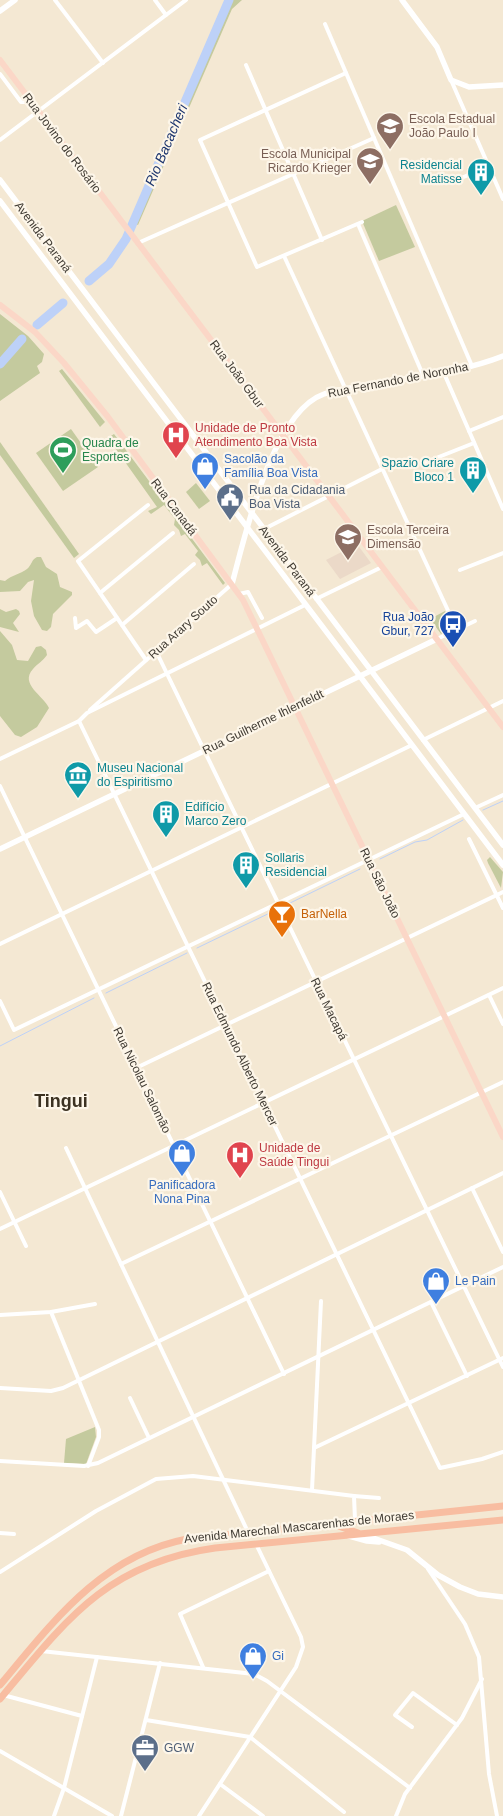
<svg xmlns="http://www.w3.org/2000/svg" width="503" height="1816" viewBox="0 0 503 1816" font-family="Helvetica,sans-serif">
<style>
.education{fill:#ebd9c8}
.green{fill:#c4ca9e}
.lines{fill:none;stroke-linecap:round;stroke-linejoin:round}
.stream{stroke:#bdd1f8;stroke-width:1}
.river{stroke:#bdd1f8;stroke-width:9}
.street{stroke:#fff;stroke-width:4}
.secondary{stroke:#fff;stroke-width:5.5}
.primary{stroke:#fbd7c7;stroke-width:6}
.highway{stroke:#f8bda1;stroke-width:7}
.labels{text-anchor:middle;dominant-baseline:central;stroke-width:4.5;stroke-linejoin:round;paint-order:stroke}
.education-label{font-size:12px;fill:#785e54;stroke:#fdf6e9;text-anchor:start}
.street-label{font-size:12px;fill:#403b33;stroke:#fdf6e9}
.culture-label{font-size:12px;fill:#0d838f;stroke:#fdf6e9;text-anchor:start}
.health-label{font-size:12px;fill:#be3a42;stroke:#fdf6e9;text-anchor:start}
.leisure-label{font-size:12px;fill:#27864d;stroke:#fdf6e9;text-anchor:start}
.shop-label{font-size:12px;fill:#366cbe;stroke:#fdf6e9;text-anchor:start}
.service-label{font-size:12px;fill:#4e5e75;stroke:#fdf6e9;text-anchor:start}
.transit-label{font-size:12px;fill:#164399;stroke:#fdf6e9;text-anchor:end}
.food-label{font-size:12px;fill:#c56008;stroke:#fdf6e9;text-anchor:start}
.water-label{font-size:14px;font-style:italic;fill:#1b346d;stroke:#fdf6e9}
.district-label{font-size:18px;font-weight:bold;fill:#3c3222;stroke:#fdf6e9}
</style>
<rect width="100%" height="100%" fill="#f4e8d3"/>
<polygon class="education" points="357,544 371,563 340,579 326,560"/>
<g class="green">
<polygon points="232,0 242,0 232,9 138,225 136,224 227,5"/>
<polygon points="396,205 415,247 379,261 362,221"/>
<polygon points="0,314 28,336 44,354 42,362 37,366 40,373 0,401"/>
<polygon points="62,369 105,422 100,427 59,371"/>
<polygon points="71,429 98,467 63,491 36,453"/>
<polygon points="114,434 225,583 223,585 207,563 202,566 200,560 195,555 198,551 185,534 181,536 179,530 174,525 175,519 164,505 151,514 148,511 157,507 108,438"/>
<polygon points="0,442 79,554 74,558 0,455"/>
<polygon points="196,483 210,501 199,509 186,492"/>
<path d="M37 557H41L46 567 57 574 60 587 72 592V595L53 614 51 627 47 631 42 630 34 616 31 601 34 580 28 582 20 591 0 592V580L5 581C12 575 20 574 27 569 32 565 31 560 37 557Z"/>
<polygon points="0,609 6,612 16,609 19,611 20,614 13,623 19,632 0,627"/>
<polygon points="445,611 452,628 441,634 430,619"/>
<path d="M0 631 12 645 17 660 28 661 36 647 41 646 46 650 47 655C43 661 37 664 33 669 19 684 44 696 49 708L37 727 21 737 15 735 0 716Z"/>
<polygon points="490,857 503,872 501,888 488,863 487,860"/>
<polygon points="95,1427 96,1437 86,1464 64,1463 66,1439"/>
</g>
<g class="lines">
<g class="stream">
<polyline points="483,810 503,801"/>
<polyline points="380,859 415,842 427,840 463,820"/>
<polyline points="286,905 360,869"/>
<polyline points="197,948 276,910"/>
<polyline points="106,993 187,953"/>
<polyline points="0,1046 94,998"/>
</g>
<g class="river">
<polyline points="89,281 109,264 126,239 229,0"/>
<polyline points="37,325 63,303"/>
<polyline points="0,364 22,339"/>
</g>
<g class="street">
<polyline points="55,0 103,63"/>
<polyline points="155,0 166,15"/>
<polyline points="325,24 472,366"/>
<polyline points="246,65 322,240"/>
<polyline points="346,73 200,140 257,267 362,222"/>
<polyline points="0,74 21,102 31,102"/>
<polyline points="451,80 503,199"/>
<polyline points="0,140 186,0"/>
<polyline points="459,179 489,166"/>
<polyline points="358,224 423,375"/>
<polyline points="138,243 374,138"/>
<polyline points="284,256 457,630"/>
<polyline points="443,371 503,509"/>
<polyline points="469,431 503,417"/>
<polyline points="426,462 474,443"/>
<polyline points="264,529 382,469"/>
<polyline points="460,570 503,553"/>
<polyline points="100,593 173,533"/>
<polyline points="239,594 248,592 262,618"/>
<polyline points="316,599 382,567"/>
<polyline points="75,618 76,628 87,621 96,632 117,618"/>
<polyline points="122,625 194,564"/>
<polyline points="437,639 475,621"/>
<polyline points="156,651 503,1367"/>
<polyline points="146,660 78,561 148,505"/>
<polyline points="90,710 232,584"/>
<polyline points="79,721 440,1468 482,1459 503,1452"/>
<polyline points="423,740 503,701"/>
<polyline points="0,759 79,721 87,713 305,605"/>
<polyline points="0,786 284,1374"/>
<polyline points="475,808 503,795"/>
<polyline points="469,839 503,908"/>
<polyline points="0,944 412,745"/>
<polyline points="489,995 503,1024"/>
<polyline points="0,1001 14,1030 464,814"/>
<polyline points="136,1068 503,892"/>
<polyline points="66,1148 248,1532"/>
<polyline points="472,1188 503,1252"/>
<polyline points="0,1192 26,1246"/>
<polyline points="0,1229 503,988"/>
<polyline points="121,1264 503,1082"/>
<polyline points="431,1302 467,1376"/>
<polyline points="51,1312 99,1430 99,1437 88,1466"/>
<polyline points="0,1315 51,1312 95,1304"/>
<polyline points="0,1388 51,1391 63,1388 503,1173"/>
<polyline points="130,1398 149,1438"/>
<polyline points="314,1448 503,1358"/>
<polyline points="0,1461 84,1466 98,1463 503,1267"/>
<polyline points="312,1490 321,1301"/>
<polyline points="354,1496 379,1498"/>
<polyline points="0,1533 14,1534"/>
<polyline points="428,1569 465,1624 479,1657 489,1774 497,1816"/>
<polyline points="0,1572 96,1511 156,1479 193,1476 354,1496 355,1520"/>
<polyline points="41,1651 254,1674 267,1681 410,1788"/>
<polyline points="203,1667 180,1614 269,1571"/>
<polyline points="3,1695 82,1716"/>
<polyline points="146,1720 250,1737 344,1812"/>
<polyline points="412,1727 395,1715 413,1693 457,1725"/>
<polyline points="0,1751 112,1816"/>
<polyline points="220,1784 263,1816"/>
<polyline points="54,1816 64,1788 97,1657"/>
<polyline points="121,1816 160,1663"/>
<polyline points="199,1816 296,1667 303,1647 301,1637 256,1544"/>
<polyline points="396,1816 405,1794 462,1718 482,1679"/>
</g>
<g class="secondary">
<polyline points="402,0 437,47 451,80 469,87 503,85"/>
<polyline points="0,11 15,0"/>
<polyline points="0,180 503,845"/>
<polyline points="0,201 503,865"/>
<path d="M232 584C245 536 272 412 324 394 337 389 352 388 365 386 411 377 460 373 503 356"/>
<polyline points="0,849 437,639"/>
<polyline points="362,1534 407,1550 438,1575 460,1587 478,1594 503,1597"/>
<polyline points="349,1536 367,1541 379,1542"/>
</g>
<g class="primary">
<polyline points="0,60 503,727"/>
<polyline points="0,305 35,332 64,363 108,417 243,600 503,1137"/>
</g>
<g class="highway">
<polyline points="333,1524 358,1533"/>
<path d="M0 1685C52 1623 102 1555 187 1539L503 1506"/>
<path d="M0 1699C66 1620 107 1563 215 1548L503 1520"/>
</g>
</g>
<defs>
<g id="school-pin" transform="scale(1.4375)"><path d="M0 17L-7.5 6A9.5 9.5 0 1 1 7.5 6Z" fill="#8d6e63" stroke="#fdf6e9"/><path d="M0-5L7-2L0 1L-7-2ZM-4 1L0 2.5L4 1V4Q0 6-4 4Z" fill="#fff"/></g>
<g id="building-pin" transform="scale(1.4375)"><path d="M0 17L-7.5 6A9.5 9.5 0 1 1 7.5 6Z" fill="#0f9aa8" stroke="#fdf6e9"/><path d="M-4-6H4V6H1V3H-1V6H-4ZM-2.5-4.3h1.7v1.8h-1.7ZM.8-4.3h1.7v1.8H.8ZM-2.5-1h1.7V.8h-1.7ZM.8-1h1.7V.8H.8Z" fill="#fff"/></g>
<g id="hospital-pin" transform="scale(1.4375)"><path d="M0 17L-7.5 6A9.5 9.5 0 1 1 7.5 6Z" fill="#e0444e" stroke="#fdf6e9"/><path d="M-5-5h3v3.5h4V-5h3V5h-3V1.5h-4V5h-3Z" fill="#fff"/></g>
<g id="stadium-pin" transform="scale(1.4375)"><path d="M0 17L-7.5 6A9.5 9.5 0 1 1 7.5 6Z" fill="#2e9e5b" stroke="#fdf6e9"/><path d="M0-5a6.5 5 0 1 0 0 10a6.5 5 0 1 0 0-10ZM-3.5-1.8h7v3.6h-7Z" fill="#fff"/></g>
<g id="shop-pin" transform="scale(1.4375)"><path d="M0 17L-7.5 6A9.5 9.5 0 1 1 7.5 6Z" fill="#3f7fe0" stroke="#fdf6e9"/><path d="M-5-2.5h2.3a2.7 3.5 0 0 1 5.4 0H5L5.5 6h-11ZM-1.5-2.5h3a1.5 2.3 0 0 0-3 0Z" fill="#fff"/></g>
<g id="civic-pin" transform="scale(1.4375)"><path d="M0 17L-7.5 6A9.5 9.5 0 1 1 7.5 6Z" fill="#5c6f8a" stroke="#fdf6e9"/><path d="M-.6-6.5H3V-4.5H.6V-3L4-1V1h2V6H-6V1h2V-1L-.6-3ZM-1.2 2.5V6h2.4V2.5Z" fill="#fff"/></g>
<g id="bus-pin" transform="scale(1.4375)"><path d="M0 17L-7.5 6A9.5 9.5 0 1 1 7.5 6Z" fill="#1a4fb4" stroke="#fdf6e9"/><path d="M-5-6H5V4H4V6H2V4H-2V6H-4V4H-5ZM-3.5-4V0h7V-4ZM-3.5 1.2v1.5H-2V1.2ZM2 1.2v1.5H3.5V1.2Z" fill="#fff"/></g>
<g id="museum-pin" transform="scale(1.4375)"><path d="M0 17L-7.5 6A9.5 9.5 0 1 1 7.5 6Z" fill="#0f9aa8" stroke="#fdf6e9"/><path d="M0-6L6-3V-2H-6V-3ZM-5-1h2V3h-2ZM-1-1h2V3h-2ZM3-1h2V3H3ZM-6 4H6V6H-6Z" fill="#fff"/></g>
<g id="bar-pin" transform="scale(1.4375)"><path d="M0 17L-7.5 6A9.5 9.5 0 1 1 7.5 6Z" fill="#e8710a" stroke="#fdf6e9"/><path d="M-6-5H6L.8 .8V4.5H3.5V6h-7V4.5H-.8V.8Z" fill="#fff"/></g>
<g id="office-pin" transform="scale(1.4375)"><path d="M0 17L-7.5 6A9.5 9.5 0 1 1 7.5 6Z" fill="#5c6f8a" stroke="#fdf6e9"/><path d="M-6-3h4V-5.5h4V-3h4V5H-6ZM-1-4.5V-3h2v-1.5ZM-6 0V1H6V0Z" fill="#fff"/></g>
</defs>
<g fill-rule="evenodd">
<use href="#school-pin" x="390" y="126"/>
<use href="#school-pin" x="370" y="161"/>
<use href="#building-pin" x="481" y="172"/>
<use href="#hospital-pin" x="176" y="435"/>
<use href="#stadium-pin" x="63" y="450"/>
<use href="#shop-pin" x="205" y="466"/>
<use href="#building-pin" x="473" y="470"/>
<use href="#civic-pin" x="230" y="497"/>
<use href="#school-pin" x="348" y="537"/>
<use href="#bus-pin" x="453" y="624"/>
<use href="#museum-pin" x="78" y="775"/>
<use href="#building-pin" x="166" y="814"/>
<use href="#building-pin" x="246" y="865"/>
<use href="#bar-pin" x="282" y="914"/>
<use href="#shop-pin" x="182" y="1153"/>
<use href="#hospital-pin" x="240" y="1155"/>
<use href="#shop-pin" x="436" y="1281"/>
<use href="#shop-pin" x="253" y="1656"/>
<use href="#office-pin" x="145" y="1748"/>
</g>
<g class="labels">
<g class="education-label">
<text x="409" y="119">Escola Estadual<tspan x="409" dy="14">João Paulo I</tspan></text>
<text x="351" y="154" text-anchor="end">Escola Municipal<tspan x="351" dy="14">Ricardo Krieger</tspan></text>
<text x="367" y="530">Escola Terceira<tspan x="367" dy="14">Dimensão</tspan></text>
</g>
<g class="street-label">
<text transform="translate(62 143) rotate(53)">Rua Jovino do Rosário</text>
<text transform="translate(43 237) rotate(53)">Avenida Paraná</text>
<text transform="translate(237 374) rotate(53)">Rua João Gbur</text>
<text transform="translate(398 380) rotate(-11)">Rua Fernando de Noronha</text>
<text transform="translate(174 507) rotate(53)">Rua Canadá</text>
<text transform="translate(287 561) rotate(53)">Avenida Paraná</text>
<text transform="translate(183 627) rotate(-42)">Rua Arary Souto</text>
<text transform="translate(263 722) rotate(-26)">Rua Guilherme Ihlenfeldt</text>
<text transform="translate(380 883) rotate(64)">Rua São João</text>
<text transform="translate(329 1009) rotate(64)">Rua Macapá</text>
<text transform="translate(240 1054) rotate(64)">Rua Edmundo Alberto Mercer</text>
<text transform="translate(142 1080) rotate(64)">Rua Nicolau Salomão</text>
<text transform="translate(299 1527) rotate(-6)">Avenida Marechal Mascarenhas de Moraes</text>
</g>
<g class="culture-label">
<text x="462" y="165" text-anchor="end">Residencial<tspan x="462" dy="14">Matisse</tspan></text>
<text x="454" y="463" text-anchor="end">Spazio Criare<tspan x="454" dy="14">Bloco 1</tspan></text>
<text x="97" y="768">Museu Nacional<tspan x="97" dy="14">do Espiritismo</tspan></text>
<text x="185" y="807">Edifício<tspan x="185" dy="14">Marco Zero</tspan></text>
<text x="265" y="858">Sollaris<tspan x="265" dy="14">Residencial</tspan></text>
</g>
<g class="health-label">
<text x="195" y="428">Unidade de Pronto<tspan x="195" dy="14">Atendimento Boa Vista</tspan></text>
<text x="259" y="1148">Unidade de<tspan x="259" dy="14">Saúde Tingui</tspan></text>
</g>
<g class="leisure-label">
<text x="82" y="443">Quadra de<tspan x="82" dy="14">Esportes</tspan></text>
</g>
<g class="shop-label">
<text x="224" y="459">Sacolão da<tspan x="224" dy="14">Família Boa Vista</tspan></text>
<text x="182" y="1185" text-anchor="middle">Panificadora<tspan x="182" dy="14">Nona Pina</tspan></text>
<text x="455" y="1281">Le Pain</text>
<text x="272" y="1656">Gi</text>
</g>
<g class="service-label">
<text x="249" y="490">Rua da Cidadania<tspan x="249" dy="14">Boa Vista</tspan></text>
<text x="164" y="1748">GGW</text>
</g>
<g class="transit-label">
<text x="434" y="617">Rua João<tspan x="434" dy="14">Gbur, 727</tspan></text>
</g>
<g class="food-label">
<text x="301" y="914">BarNella</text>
</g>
<g class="water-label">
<text transform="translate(166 145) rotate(-67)">Rio Bacacheri</text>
</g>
<g class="district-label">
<text x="61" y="1101">Tingui</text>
</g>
</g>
</svg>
